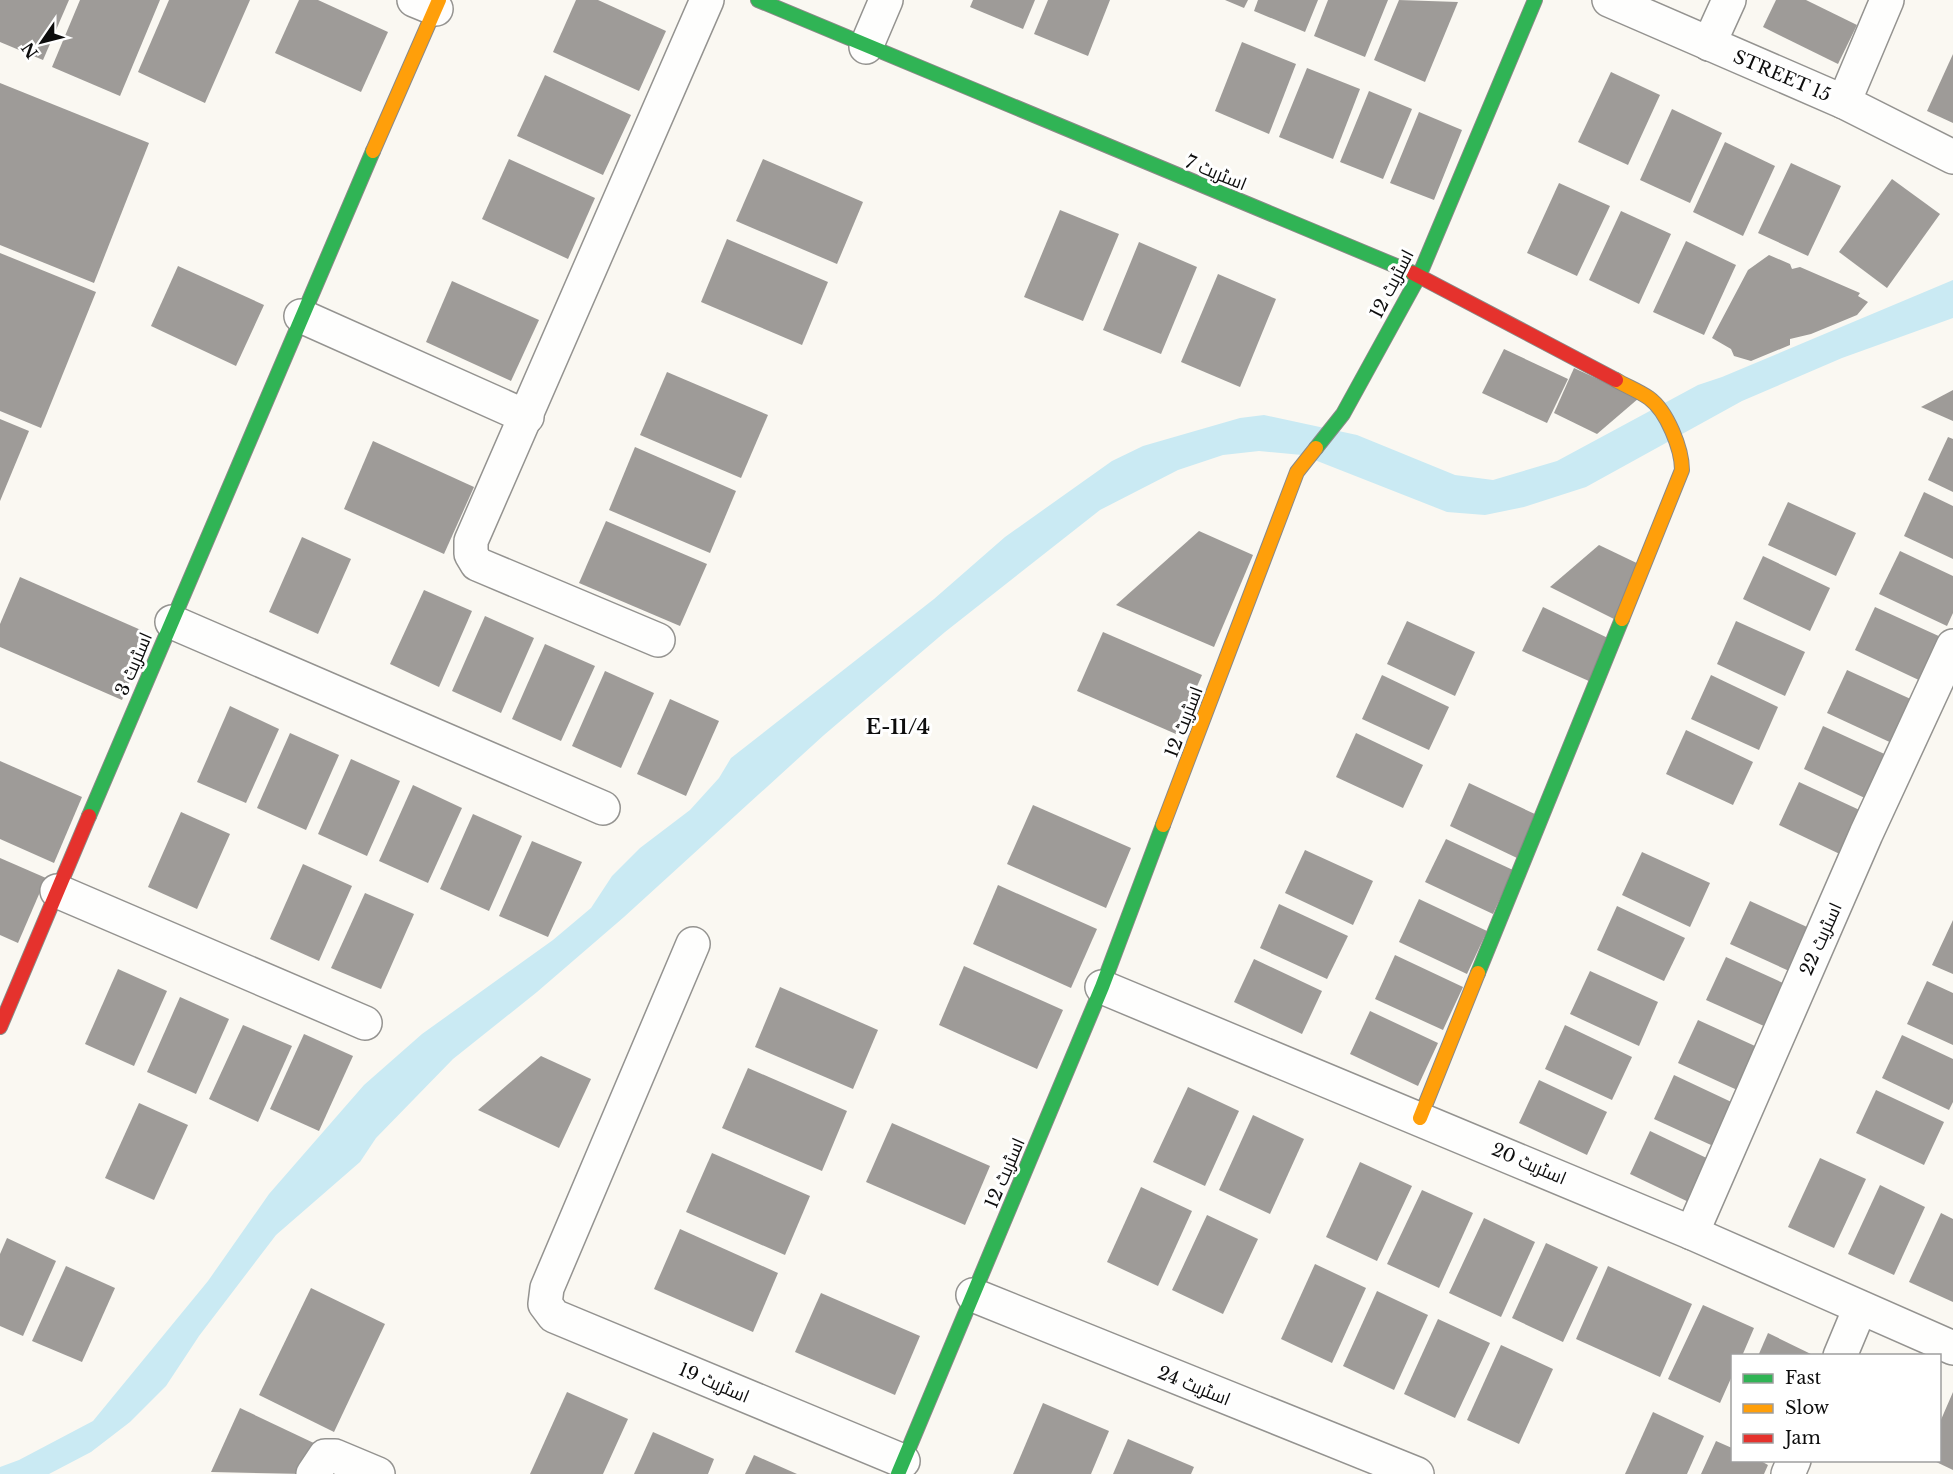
<svg xmlns="http://www.w3.org/2000/svg" width="1953" height="1474" viewBox="0 0 1953 1474" font-family="'Libre Baskerville',Cairo,serif">
<style>
.water{fill:#caeaf3}
.building{fill:#9e9b98}
.lines{fill:none;stroke-linecap:round;stroke-linejoin:round}
.street-casing{stroke:#949390;stroke-width:36}
.fast-casing{stroke:#8a8987;stroke-width:16}
.slow-casing{stroke:#8a8987;stroke-width:16}
.jam-casing{stroke:#8a8987;stroke-width:16}
.street{stroke:#fefefd;stroke-width:33}
.fast{stroke:#30b455;stroke-width:14}
.slow{stroke:#ff9f0a;stroke-width:14}
.jam{stroke:#e5322d;stroke-width:14}
.labels{text-anchor:middle;dominant-baseline:central;stroke-width:6;stroke-linejoin:round;paint-order:stroke}
.street-label{font-size:18px;fill:#0d0d0d;stroke:#fff}
.neighbourhood-label{font-size:20px;font-weight:bold;fill:#0d0d0d;stroke:#fff}
</style>
<rect width="100%" height="100%" fill="#faf8f2"/>
<polygon class="water" points="1953,280 1953,318 1842,358 1742,401 1586,487 1524,507 1485,515 1447,512 1302,455 1259,451 1223,455 1178,470 1100,510 945,632 824,735 624,917 537,992 453,1059 376,1138 360,1162 276,1235 199,1336 166,1386 130,1422 91,1452 49,1474 0,1474 0,1467 19,1460 93,1421 208,1281 269,1194 364,1085 422,1034 553,940 591,908 612,876 640,848 690,810 719,778 731,758 934,599 1005,537 1112,461 1143,446 1240,418 1264,415 1357,435 1455,475 1493,480 1557,461 1698,385 1722,377"/>
<g class="building">
<polygon points="0,0 69,0 43,60 0,42"/>
<polygon points="80,0 160,0 120,96 52,67"/>
<polygon points="169,0 250,0 205,103 138,72"/>
<polygon points="299,0 318,0 388,32 361,92 275,53"/>
<polygon points="576,0 598,0 666,31 639,91 553,52"/>
<polygon points="973,0 1035,0 1023,29 970,7"/>
<polygon points="1048,0 1110,0 1088,56 1034,34"/>
<polygon points="1225,0 1248,0 1244,8"/>
<polygon points="1258,0 1318,0 1305,32 1254,11"/>
<polygon points="1328,0 1388,0 1365,57 1314,36"/>
<polygon points="1399,0 1458,2 1425,82 1374,60"/>
<polygon points="1776,0 1806,0 1857,25 1838,64 1763,27"/>
<polygon points="1242,42 1296,64 1269,134 1215,111"/>
<polygon points="1953,54 1953,123 1927,111"/>
<polygon points="1307,68 1360,89 1333,159 1279,137"/>
<polygon points="1611,72 1660,95 1628,165 1578,142"/>
<polygon points="545,75 631,115 603,175 517,136"/>
<polygon points="0,83 149,143 94,283 0,245"/>
<polygon points="1369,91 1412,109 1383,179 1340,162"/>
<polygon points="1672,109 1722,133 1690,203 1640,180"/>
<polygon points="1419,112 1462,130 1434,200 1390,183"/>
<polygon points="1725,142 1775,166 1743,236 1693,212"/>
<polygon points="509,159 595,198 568,259 482,219"/>
<polygon points="763,159 863,202 837,264 736,221"/>
<polygon points="1791,163 1841,186 1808,256 1758,233"/>
<polygon points="1892,179 1940,214 1887,288 1839,252"/>
<polygon points="1559,183 1610,206 1577,276 1527,253"/>
<polygon points="1060,210 1119,234 1083,321 1024,297"/>
<polygon points="1621,211 1671,234 1639,304 1589,280"/>
<polygon points="727,239 828,282 802,345 701,302"/>
<polygon points="1686,241 1736,265 1704,335 1653,312"/>
<polygon points="1139,242 1197,267 1161,354 1103,330"/>
<polygon points="0,253 96,292 41,428 0,411"/>
<polygon points="1769,255 1790,264 1792,269 1800,267 1860,293 1858,296 1868,302 1857,315 1811,334 1790,339 1790,345 1751,361 1734,356 1731,349 1712,338 1748,270"/>
<polygon points="178,266 264,305 236,366 151,326"/>
<polygon points="1218,274 1276,299 1240,387 1181,362"/>
<polygon points="452,281 539,320 511,381 426,342"/>
<polygon points="1504,349 1568,379 1547,423 1482,393"/>
<polygon points="1574,368 1639,398 1597,434 1554,413"/>
<polygon points="667,372 768,415 741,478 640,435"/>
<polygon points="1953,390 1953,421 1921,407"/>
<polygon points="0,419 29,431 0,501"/>
<polygon points="1948,437 1953,439 1953,492 1928,480"/>
<polygon points="373,441 474,487 444,554 344,509"/>
<polygon points="635,447 736,491 710,553 609,510"/>
<polygon points="1924,492 1953,506 1953,559 1904,536"/>
<polygon points="1788,502 1856,533 1836,576 1768,545"/>
<polygon points="606,521 707,564 680,626 579,583"/>
<polygon points="1199,531 1253,555 1214,647 1116,605"/>
<polygon points="302,537 351,559 318,634 269,612"/>
<polygon points="1599,545 1645,567 1618,621 1550,587"/>
<polygon points="1900,551 1953,576 1953,613 1947,626 1879,594"/>
<polygon points="1763,556 1830,588 1810,631 1743,599"/>
<polygon points="20,577 150,634 122,700 0,647 0,624"/>
<polygon points="424,590 472,611 439,687 390,664"/>
<polygon points="1543,607 1610,639 1591,682 1522,651"/>
<polygon points="1875,607 1943,638 1923,682 1855,650"/>
<polygon points="485,616 534,638 501,713 452,691"/>
<polygon points="1407,621 1475,652 1455,696 1387,664"/>
<polygon points="1736,621 1805,652 1785,696 1717,664"/>
<polygon points="1103,632 1202,675 1176,734 1077,691"/>
<polygon points="545,644 595,666 561,741 512,719"/>
<polygon points="1847,670 1915,701 1896,745 1827,713"/>
<polygon points="605,671 654,693 621,768 572,746"/>
<polygon points="1382,675 1449,707 1429,750 1362,719"/>
<polygon points="1711,675 1778,707 1759,750 1691,719"/>
<polygon points="670,699 719,721 686,796 637,774"/>
<polygon points="230,706 279,729 246,803 197,782"/>
<polygon points="1823,726 1891,757 1871,801 1804,769"/>
<polygon points="1686,730 1753,762 1733,805 1666,774"/>
<polygon points="290,733 339,755 306,830 257,808"/>
<polygon points="1356,733 1423,765 1403,808 1336,777"/>
<polygon points="351,759 400,781 367,856 318,834"/>
<polygon points="0,761 82,797 54,863 0,839"/>
<polygon points="1799,782 1866,813 1846,857 1779,825"/>
<polygon points="1469,783 1537,815 1517,858 1450,826"/>
<polygon points="413,785 462,808 428,883 379,861"/>
<polygon points="1033,805 1131,848 1106,908 1007,864"/>
<polygon points="181,812 230,834 197,909 148,887"/>
<polygon points="473,814 522,836 489,911 440,889"/>
<polygon points="1446,839 1513,870 1493,914 1425,882"/>
<polygon points="532,841 582,862 548,937 499,916"/>
<polygon points="1305,850 1373,881 1353,925 1285,893"/>
<polygon points="1642,852 1710,883 1690,927 1622,895"/>
<polygon points="0,858 46,878 18,943 0,935"/>
<polygon points="303,864 352,886 319,961 270,939"/>
<polygon points="998,885 1097,929 1071,988 973,944"/>
<polygon points="365,893 414,914 381,989 331,968"/>
<polygon points="1419,899 1487,931 1467,974 1399,942"/>
<polygon points="1750,901 1818,932 1798,975 1730,944"/>
<polygon points="1279,904 1348,936 1327,979 1260,948"/>
<polygon points="1617,906 1685,938 1664,981 1597,950"/>
<polygon points="1953,920 1953,974 1932,965"/>
<polygon points="1395,955 1463,987 1443,1030 1375,999"/>
<polygon points="1726,957 1794,988 1775,1031 1706,1000"/>
<polygon points="1254,959 1322,991 1302,1034 1234,1002"/>
<polygon points="964,966 1063,1010 1037,1069 939,1025"/>
<polygon points="118,969 167,991 134,1066 85,1044"/>
<polygon points="1590,971 1658,1002 1639,1046 1570,1014"/>
<polygon points="1927,981 1953,993 1953,1045 1907,1024"/>
<polygon points="780,987 878,1030 853,1089 755,1047"/>
<polygon points="180,997 229,1019 196,1094 147,1072"/>
<polygon points="1370,1011 1438,1043 1418,1086 1350,1054"/>
<polygon points="1698,1020 1766,1051 1746,1094 1678,1063"/>
<polygon points="243,1025 292,1046 258,1122 209,1099"/>
<polygon points="1565,1025 1632,1057 1612,1100 1545,1069"/>
<polygon points="304,1034 353,1056 319,1131 270,1109"/>
<polygon points="1902,1035 1953,1059 1953,1102 1949,1110 1882,1078"/>
<polygon points="541,1056 591,1079 559,1148 478,1110"/>
<polygon points="748,1068 847,1111 822,1171 722,1128"/>
<polygon points="1674,1075 1742,1107 1722,1150 1654,1119"/>
<polygon points="1539,1080 1607,1112 1587,1155 1519,1123"/>
<polygon points="1188,1087 1239,1111 1205,1186 1153,1162"/>
<polygon points="1876,1090 1944,1122 1924,1165 1856,1133"/>
<polygon points="139,1103 188,1125 154,1200 105,1178"/>
<polygon points="1253,1115 1304,1139 1270,1214 1219,1190"/>
<polygon points="892,1123 990,1166 965,1225 866,1182"/>
<polygon points="1650,1131 1717,1163 1697,1206 1630,1174"/>
<polygon points="712,1153 810,1196 785,1255 686,1212"/>
<polygon points="1820,1158 1866,1179 1834,1248 1788,1227"/>
<polygon points="1360,1162 1412,1186 1377,1261 1326,1237"/>
<polygon points="1880,1185 1925,1207 1894,1275 1848,1254"/>
<polygon points="1141,1187 1192,1211 1158,1286 1107,1262"/>
<polygon points="1422,1190 1473,1213 1439,1288 1387,1264"/>
<polygon points="1941,1213 1953,1219 1953,1302 1909,1282"/>
<polygon points="1207,1215 1258,1239 1223,1314 1172,1290"/>
<polygon points="1484,1218 1535,1242 1501,1317 1449,1293"/>
<polygon points="680,1229 778,1273 753,1332 654,1289"/>
<polygon points="7,1238 56,1261 23,1336 0,1326 0,1254"/>
<polygon points="1546,1243 1598,1267 1563,1342 1512,1318"/>
<polygon points="1315,1264 1366,1288 1332,1363 1281,1339"/>
<polygon points="66,1266 115,1288 82,1362 32,1341"/>
<polygon points="1608,1266 1692,1304 1660,1377 1576,1339"/>
<polygon points="311,1288 385,1324 334,1432 259,1395"/>
<polygon points="1377,1291 1428,1315 1394,1390 1343,1366"/>
<polygon points="821,1293 920,1336 895,1395 795,1352"/>
<polygon points="1703,1305 1754,1328 1742,1356 1732,1356 1732,1376 1720,1403 1668,1379"/>
<polygon points="1438,1319 1490,1343 1455,1418 1404,1394"/>
<polygon points="1768,1333 1815,1356 1758,1356"/>
<polygon points="1501,1345 1553,1369 1519,1444 1467,1420"/>
<polygon points="567,1392 628,1419 603,1474 530,1474"/>
<polygon points="1953,1392 1953,1470 1932,1460 1940,1460 1940,1422"/>
<polygon points="1043,1403 1109,1431 1091,1474 1013,1474"/>
<polygon points="240,1408 318,1445 305,1474 211,1472"/>
<polygon points="1653,1412 1704,1436 1687,1474 1625,1474"/>
<polygon points="653,1432 714,1459 708,1474 634,1474"/>
<polygon points="1128,1439 1194,1467 1191,1474 1113,1474"/>
<polygon points="1716,1441 1732,1448 1732,1460 1759,1460 1768,1465 1764,1474 1701,1474"/>
<polygon points="754,1455 797,1474 745,1474"/>
</g>
<g class="lines">
<g class="street-casing">
<g id="street">
<polyline points="414,0 436,9"/>
<polyline points="1609,0 1844,102 1953,157"/>
<polyline points="1709,44 1729,0"/>
<polyline points="866,47 886,0"/>
<polyline points="1844,102 1887,0"/>
<polyline points="301,316 527,417"/>
<polyline points="172,622 603,808"/>
<polyline points="658,640 477,564 471,554 471,541 707,0"/>
<polyline points="57,891 365,1023"/>
<polyline points="693,944 547,1288 545,1304 554,1316 903,1461"/>
<polyline points="1102,987 1692,1233 1953,1348"/>
<polyline points="1692,1233 1866,834 1953,646"/>
<polyline points="973,1295 1417,1474"/>
<polyline points="1840,1356 1860,1308"/>
<polyline points="313,1474 325,1456 335,1456 378,1474"/>
<polyline points="1788,1474 1794,1460"/>
</g>
</g>
<g class="fast-casing">
<g id="fast">
<polyline points="758,0 1413,273"/>
<polyline points="1316,448 1343,414 1419,276 1535,0"/>
<polyline points="89,816 373,151"/>
<polyline points="1478,973 1622,619"/>
<polyline points="898,1474 1102,987 1163,825"/>
</g>
</g>
<g class="slow-casing">
<g id="slow">
<polyline points="373,151 439,0"/>
<path d="M1616 380C1626 386 1639 391 1649 398 1667 411 1682 449 1682 470L1622 619"/>
<polyline points="1163,825 1297,472 1316,448"/>
<polyline points="1420,1118 1478,973"/>
</g>
</g>
<g class="jam-casing">
<g id="jam">
<polyline points="1413,273 1616,380"/>
<polyline points="0,1027 89,816"/>
</g>
</g>
<use href="#street" class="street"/>
<use href="#fast" class="fast"/>
<use href="#slow" class="slow"/>
<use href="#jam" class="jam"/>
</g>
<g class="labels">
<g class="street-label">
<text transform="translate(1782 76) rotate(23)">STREET 15</text>
<text transform="translate(1216 173) rotate(22)">اسٹریٹ 7</text>
<text transform="translate(1392 284) rotate(-63)">اسٹریٹ 12</text>
<text transform="translate(134 664) rotate(-67)">اسٹریٹ 3</text>
<text transform="translate(1184 722) rotate(-69)">اسٹریٹ 12</text>
<text transform="translate(1821 939) rotate(-66)">اسٹریٹ 22</text>
<text transform="translate(1529 1164) rotate(23)">اسٹریٹ 20</text>
<text transform="translate(1005 1173) rotate(-67)">اسٹریٹ 12</text>
<text transform="translate(714 1383) rotate(23)">اسٹریٹ 19</text>
<text transform="translate(1194 1386) rotate(22)">اسٹریٹ 24</text>
</g>
<g class="neighbourhood-label">
<text x="898" y="727">E-11/4</text>
</g>
</g>
<rect x="1731" y="1354" width="210" height="108" fill="#ffffff" stroke="#9e9e9e" stroke-width="1.5"/>
<rect x="1743" y="1374" width="30" height="9" fill="#30b455" stroke="#9e9e9e" stroke-width="1.5"/>
<text x="1785" y="1384" font-size="18" fill="#0d0d0d">Fast</text>
<rect x="1743" y="1404" width="30" height="9" fill="#ff9f0a" stroke="#9e9e9e" stroke-width="1.5"/>
<text x="1785" y="1414" font-size="18" fill="#0d0d0d">Slow</text>
<rect x="1743" y="1434" width="30" height="9" fill="#e5322d" stroke="#9e9e9e" stroke-width="1.5"/>
<text x="1785" y="1444" font-size="18" fill="#0d0d0d">Jam</text>
<g transform="translate(42 42) rotate(235)" stroke="#ffffff" stroke-width="4.5" paint-order="stroke">
<path d="M0-4.5L10 22L0 15L-10 22Z" fill="#0d0d0d"/>
<text y="-9" font-size="16" font-weight="bold" text-anchor="middle" fill="#0d0d0d">N</text>
</g>
</svg>
